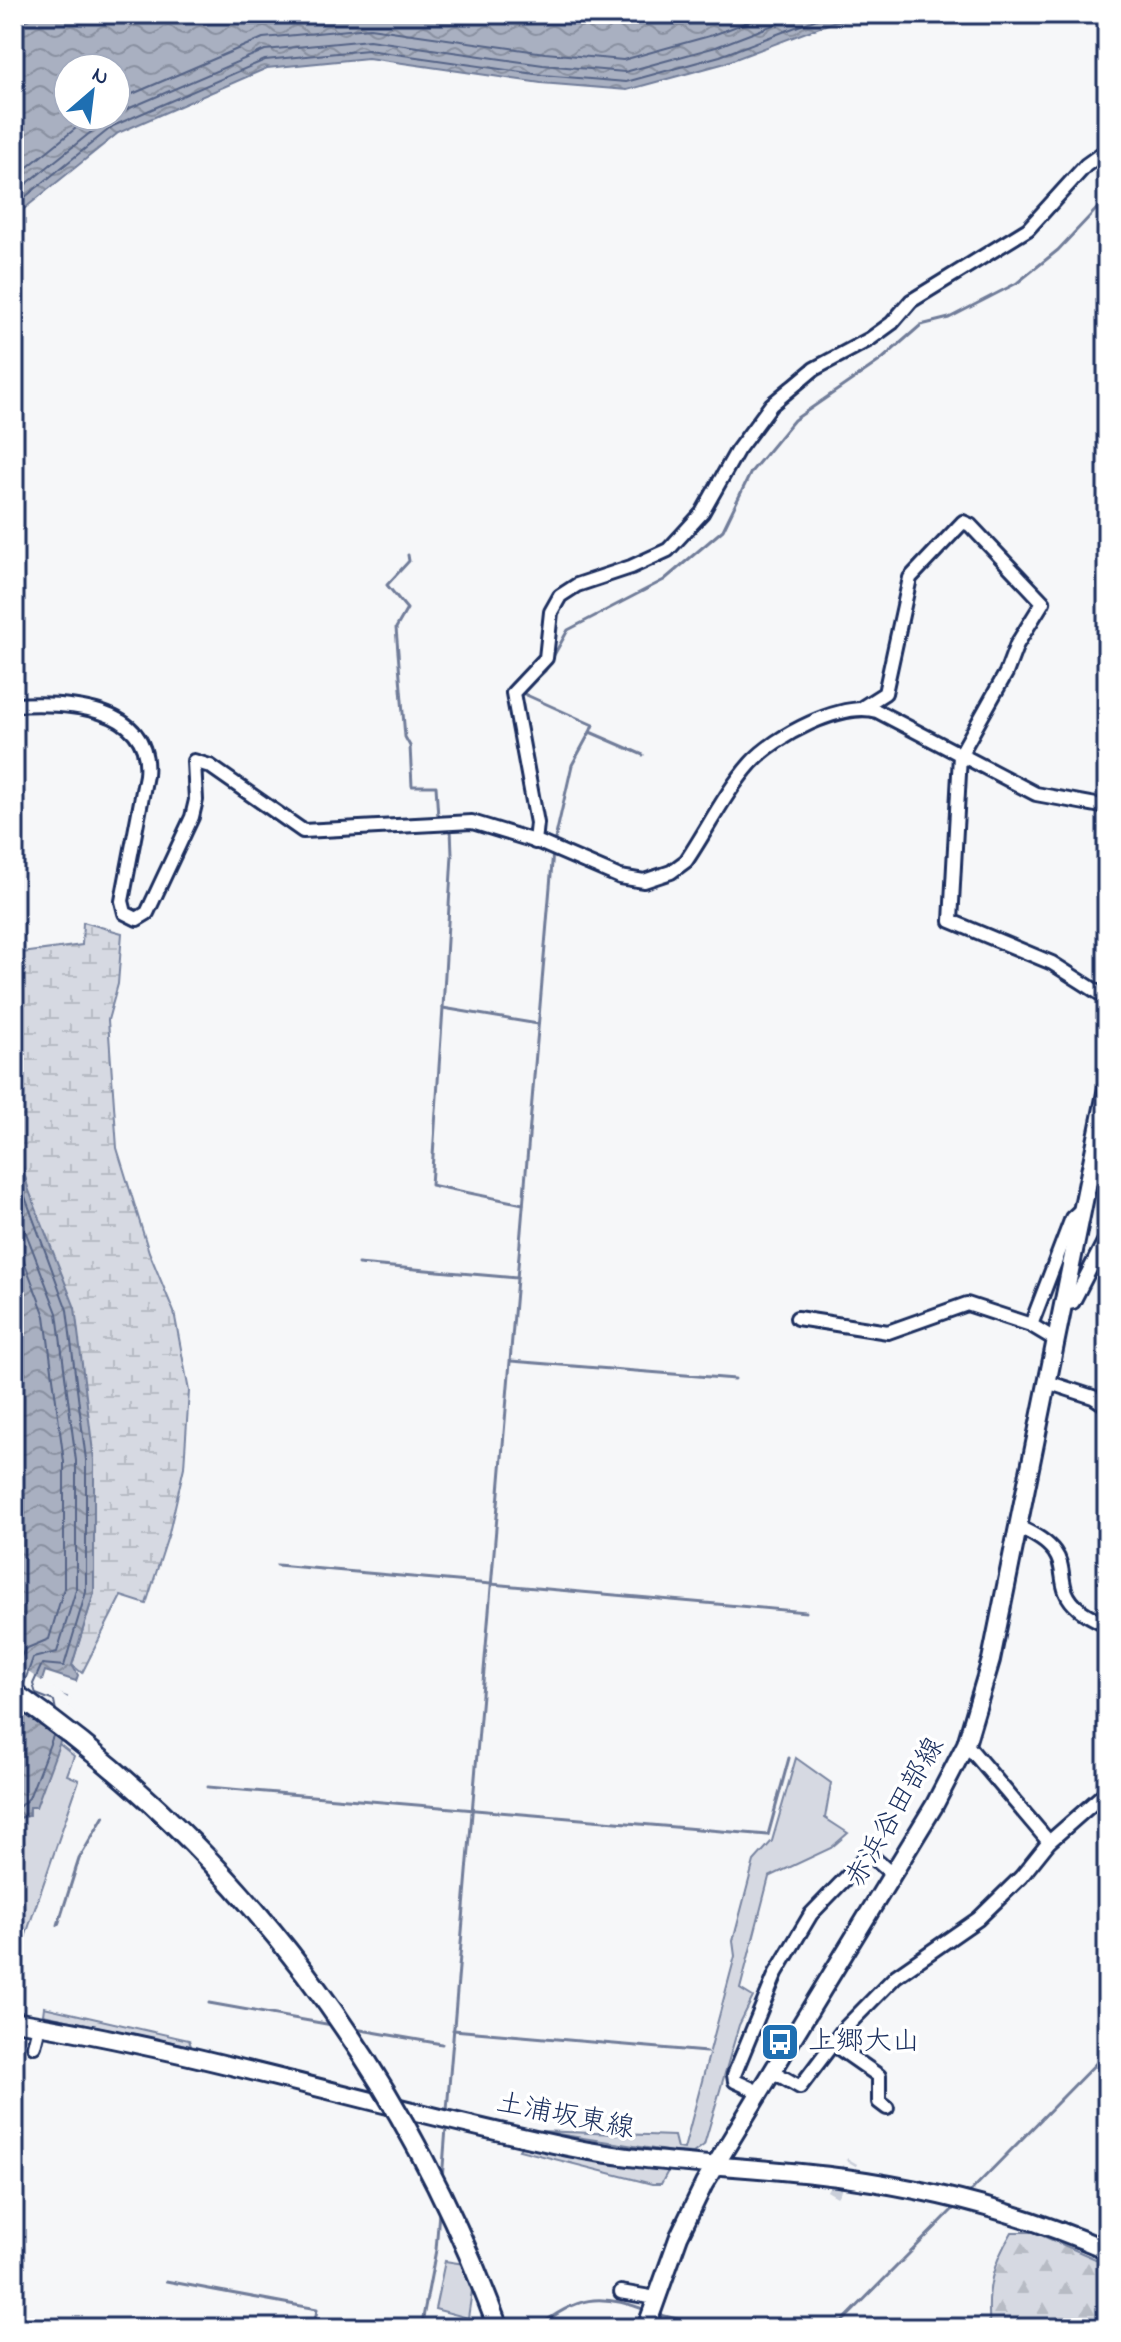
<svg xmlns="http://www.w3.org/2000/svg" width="1121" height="2342" viewBox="0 0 1121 2342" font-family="'Indie Flower','Klee One',sans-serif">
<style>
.grass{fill:#d6d9e2;stroke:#7884a0;stroke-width:2}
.forest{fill:url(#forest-firs);stroke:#7884a0;stroke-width:2}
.wetland{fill:url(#wetland-marsh);stroke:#7884a0;stroke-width:2}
.water{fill:url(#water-waves);stroke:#707c99;stroke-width:2;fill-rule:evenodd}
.pier{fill:#f6f7f9}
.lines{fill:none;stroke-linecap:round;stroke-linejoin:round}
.shore{stroke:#546386;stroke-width:2}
.stream{stroke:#707c99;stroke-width:3}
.minor-tunnel{stroke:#cacfda;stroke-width:12;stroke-dasharray:12 6;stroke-linecap:butt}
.minor-casing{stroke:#1b2f5e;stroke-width:18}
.major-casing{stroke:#1b2f5e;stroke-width:22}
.minor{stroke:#fff;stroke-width:12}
.major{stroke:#fff;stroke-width:16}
.highway-bridge-casing{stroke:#1b2f5e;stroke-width:24;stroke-linecap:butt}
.highway-bridge{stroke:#fff;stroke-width:18}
.labels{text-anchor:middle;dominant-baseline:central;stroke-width:7;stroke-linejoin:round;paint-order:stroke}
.street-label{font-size:28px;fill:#1b2f5e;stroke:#fff}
.poi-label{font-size:28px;fill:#1b2f5e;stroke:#fff;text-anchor:start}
</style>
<defs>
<pattern id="forest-firs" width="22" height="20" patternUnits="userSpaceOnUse" patternTransform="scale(2)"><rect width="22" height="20" fill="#d6d9e2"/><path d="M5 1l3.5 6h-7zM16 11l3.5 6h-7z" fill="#b7bbc4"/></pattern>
<pattern id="wetland-marsh" width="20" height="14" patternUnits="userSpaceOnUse" patternTransform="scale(2)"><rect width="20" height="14" fill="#d6d9e2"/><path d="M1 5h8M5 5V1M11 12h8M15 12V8" fill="none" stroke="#b7bbc4"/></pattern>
<pattern id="water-waves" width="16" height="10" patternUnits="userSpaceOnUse" patternTransform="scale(2)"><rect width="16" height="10" fill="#a9b0c1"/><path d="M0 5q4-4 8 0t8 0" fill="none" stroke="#8990a0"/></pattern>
</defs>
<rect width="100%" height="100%" fill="#f6f7f9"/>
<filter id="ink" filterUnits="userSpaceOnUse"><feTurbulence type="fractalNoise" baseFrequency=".0125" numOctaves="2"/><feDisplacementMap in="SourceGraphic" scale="16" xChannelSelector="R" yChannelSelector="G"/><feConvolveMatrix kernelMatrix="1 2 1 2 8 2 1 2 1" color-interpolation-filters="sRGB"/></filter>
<g filter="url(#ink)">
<g class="grass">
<polygon points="58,1743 74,1756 67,1775 79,1780 18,1958 14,1957 14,1844 20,1834 14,1828 18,1818 29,1816 29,1807 37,1803"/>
<polygon points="796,1758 831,1783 825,1818 848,1833 831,1848 769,1877 740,1989 753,1997 739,2025 704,2145 693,2153 673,2152 538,2131 674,2136 677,2148 684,2149 735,1956 733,1941 754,1861 772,1841"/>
<polygon points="44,2007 189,2040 191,2046 43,2015"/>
<polygon points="521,2147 668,2171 661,2184 652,2184 519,2150"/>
<polygon points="445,2261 464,2264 473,2284 468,2318 435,2309"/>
</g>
<path class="forest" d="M1012 2232H1034L1107 2264V2328H990C986 2289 992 2265 1012 2232Z"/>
<polygon class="wetland" points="83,922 122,933 118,984 108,1020 117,1148 149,1252 174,1312 189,1391 184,1467 169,1533 146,1604 121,1596 82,1673 72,1665 94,1593 28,1188 14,1136 14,954 82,945"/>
<g class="water">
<path d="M42 14H898L833 22 722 64 627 90 541 83 368 58 267 68 118 133 14 217V25ZM68 68H116V116H68Z"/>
<polygon points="14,1136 28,1188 75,1308 94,1460 94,1593 72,1665 78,1675 76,1681 45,1671 40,1687 67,1697 65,1704 71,1712 36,1807 29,1807 28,1816 18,1818 14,1827"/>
</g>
<polygon class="pier" points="14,1663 71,1700 68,1706 75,1713 65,1738 14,1701"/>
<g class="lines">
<g class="shore">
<polyline points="116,101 263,38 370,28 545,53 623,60 713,35 769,14"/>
<polyline points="116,114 265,50 369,40 543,65 625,72 716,47 802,14"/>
<polyline points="14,178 91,116"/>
<polyline points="14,194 111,116"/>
<polyline points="14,206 113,126 265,60 368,50 542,75 626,82 720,56 830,14"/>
<polyline points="14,1167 67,1310 86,1460 86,1592 64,1666 42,1664 33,1684 36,1694 54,1701 56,1711"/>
<polyline points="14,1202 57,1313 76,1461 76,1590 57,1652 33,1658 23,1686"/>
<polyline points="14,1235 45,1316 64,1462 64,1588 49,1639 25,1649 14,1670"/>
<polyline points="14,1811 29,1798 53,1736"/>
</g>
<g class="stream">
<polyline points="408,555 409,561 387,585 407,609 396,628 405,737 410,746 412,786 436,786 438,817 444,818"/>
<polyline points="590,732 593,725 522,693 545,671 568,630 664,580 723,530 751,472 794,420 881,360 921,325 949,318 1017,283 1058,250 1107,198"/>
<polyline points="451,828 452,855 443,1008 538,1024"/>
<polyline points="554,844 572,765 590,732 643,755"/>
<polyline points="443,1008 431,1185 523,1204"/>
<polyline points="358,1264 517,1278"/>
<polyline points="511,1361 735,1379"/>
<polyline points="277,1565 806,1612"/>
<polyline points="208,1787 768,1835 789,1758"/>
<polyline points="58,1925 79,1859 104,1816"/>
<polyline points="209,2003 332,2025"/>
<polyline points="355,2029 442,2044"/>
<polyline points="453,2030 706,2052"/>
<polyline points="447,2110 553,851"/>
<polyline points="442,2180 446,2128"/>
<polyline points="967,2195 1107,2052"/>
<polyline points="166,2281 317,2309 314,2328"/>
<polyline points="657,2314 712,2328"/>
<polyline points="421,2328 436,2250 439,2212"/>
<path d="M536 2328C578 2297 598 2292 646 2310"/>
<polyline points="836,2328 956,2206"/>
</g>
<polyline class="minor-tunnel" points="832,2194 852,2161"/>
<g class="minor-casing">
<g id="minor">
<path d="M14 705C65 702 153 705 146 775L122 901 125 913 137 919 147 913 192 817 196 800 194 761 210 766 303 831 472 822 541 843 620 877 644 881 671 872 686 861C707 830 726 791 751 763 775 736 842 701 877 711L1036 794 1107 807"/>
<polyline points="863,707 885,693 910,578 963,522 970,525 1043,602 1017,644 1006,673 960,755 951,921 1052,963 1107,998"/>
<polyline points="535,842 537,823 513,693 546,658 551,612 560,596 577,585 631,567 668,550 702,513 737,451 771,405 814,369 870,339 892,323 911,301 1028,229 1086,165 1107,150"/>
<polyline points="1063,1304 1073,1302 1107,1236"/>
<polyline points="797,1318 888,1332 967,1304 1031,1325 1056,1340"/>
<polyline points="1031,1325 1072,1218 1083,1208"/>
<polyline points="1047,1382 1093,1397 1107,1406"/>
<path d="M1018 1527C1086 1556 1045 1581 1079 1609 1087 1616 1098 1620 1107 1625"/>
<polyline points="966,1744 1049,1842"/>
<polyline points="833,2044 879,2076 879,2102 887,2108"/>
<polyline points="34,2046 37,2034"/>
<polyline points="772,2071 800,2087 843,2030 896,1976 978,1919 1021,1877 1049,1842 1107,1791"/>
<polyline points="759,2092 735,2081 734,2075 776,1973 811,1914 869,1854 892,1874"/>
<polyline points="621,2292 656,2298"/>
</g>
</g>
<g class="major-casing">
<g id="major">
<path d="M14 2021C202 2051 383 2109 568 2147 660 2166 753 2165 845 2178 934 2190 1025 2214 1107 2250"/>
<polyline points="646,2328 679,2236 704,2184 934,1806 966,1744 991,1660 1107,1088"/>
</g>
</g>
<use href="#minor" class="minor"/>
<use href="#major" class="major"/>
<g class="highway-bridge-casing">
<path id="highway-bridge" d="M14 1693C238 1848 405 2073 498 2328"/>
</g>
<use href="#highway-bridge" class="highway-bridge"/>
</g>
</g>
<defs>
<g id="bus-square" transform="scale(2)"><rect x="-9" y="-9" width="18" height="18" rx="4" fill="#1f6fb2" stroke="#fff"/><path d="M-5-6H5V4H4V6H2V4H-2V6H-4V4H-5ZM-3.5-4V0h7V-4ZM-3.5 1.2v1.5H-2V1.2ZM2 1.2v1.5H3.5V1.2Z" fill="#fff"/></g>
</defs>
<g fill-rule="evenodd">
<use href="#bus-square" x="780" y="2042"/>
</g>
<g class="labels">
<g class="street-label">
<text transform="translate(896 1813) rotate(-60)">赤浜谷田部線</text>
<text transform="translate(565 2117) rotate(11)">土浦坂東線</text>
</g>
<g class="poi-label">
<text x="808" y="2042">上郷大山</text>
</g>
</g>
<rect width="1121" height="2342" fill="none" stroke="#fff" stroke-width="48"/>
<rect x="24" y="24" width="1073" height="2294" fill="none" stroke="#1b2f5e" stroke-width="3" filter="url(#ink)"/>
<g transform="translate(92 92) rotate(28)"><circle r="38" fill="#ffffff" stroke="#a4acbf" stroke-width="2"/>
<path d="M0-6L14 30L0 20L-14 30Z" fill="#1f6fb2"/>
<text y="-12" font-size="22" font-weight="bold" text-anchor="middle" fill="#1b2f5e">N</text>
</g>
</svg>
